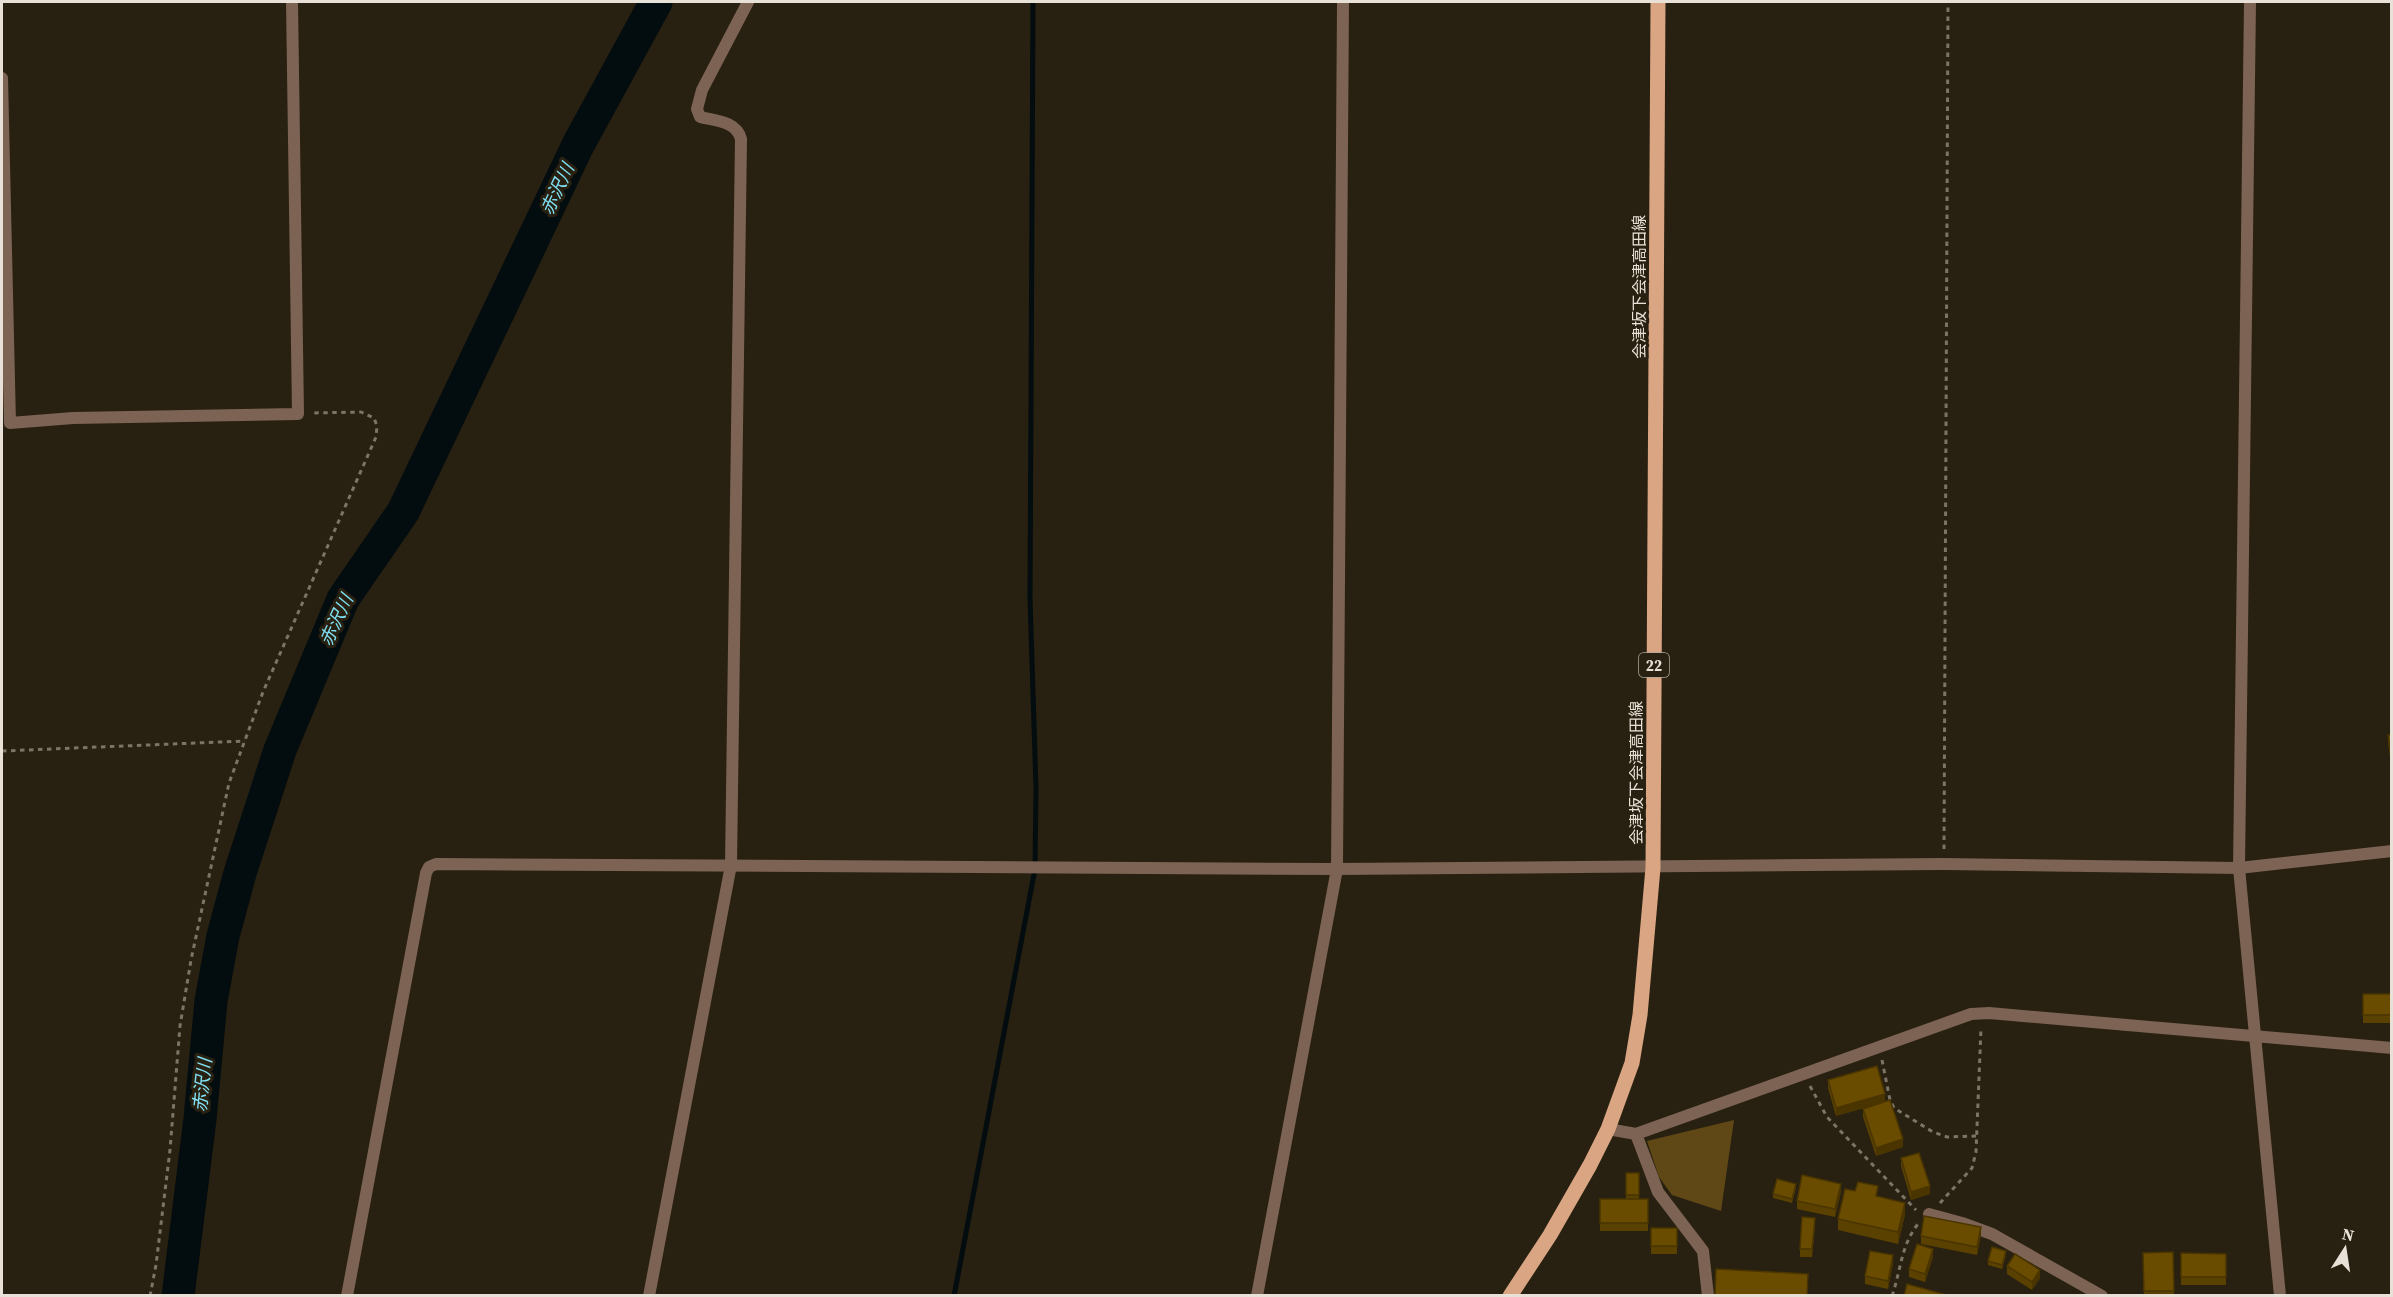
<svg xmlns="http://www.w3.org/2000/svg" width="2393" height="1297" viewBox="0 0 2393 1297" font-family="'Source Serif 4','Noto Sans JP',serif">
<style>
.forest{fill:#604816}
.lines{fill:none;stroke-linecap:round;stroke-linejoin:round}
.stream{stroke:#030c0f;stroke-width:5}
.river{stroke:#030c0f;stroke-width:33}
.path{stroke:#7b7467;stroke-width:3;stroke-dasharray:4.5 4.5;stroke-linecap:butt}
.minor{stroke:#7c6353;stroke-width:12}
.primary{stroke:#d9a583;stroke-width:15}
.wall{fill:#5b4100}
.shaded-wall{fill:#4a3500}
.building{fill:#6a4c00;stroke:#4a3500;stroke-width:1.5}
.labels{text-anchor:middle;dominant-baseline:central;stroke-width:6;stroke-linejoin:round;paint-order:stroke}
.shield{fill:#282010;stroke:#aea79b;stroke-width:1.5}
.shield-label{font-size:15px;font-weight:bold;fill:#e7e1d7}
.street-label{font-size:16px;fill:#e7e1d7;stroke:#282010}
.water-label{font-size:18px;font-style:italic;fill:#80e2f6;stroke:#282010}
</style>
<rect width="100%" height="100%" fill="#282010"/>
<polygon class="forest" points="1734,1120 1721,1211 1672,1195 1659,1177 1647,1141"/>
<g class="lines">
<polyline class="stream" points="954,1296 1035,869 1036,788 1030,598 1033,2"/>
<polyline class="river" points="178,1296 200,1119 211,1001 223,936 240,873 280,750 343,599 403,512 578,145 656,2"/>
<g class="path">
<polyline points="2,751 245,741"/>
<polyline points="1944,849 1948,2"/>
<polyline points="1882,1060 1890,1100 1894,1108 1933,1132 1947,1137 1976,1136"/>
<polyline points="1810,1086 1827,1117 1916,1210"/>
<polyline points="1940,1203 1972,1168 1976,1152 1981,1028"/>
<polyline points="150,1296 156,1265 170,1150 180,1026 191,960 229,783 263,692 376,437 377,426 374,418 361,412 312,413"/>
<path d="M1892 1296C1901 1270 1901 1245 1918 1224"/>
</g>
<g class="minor">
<polyline points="2250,2 2239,868 2280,1296"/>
<polyline points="2,78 10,423 73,418 298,414 292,2"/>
<polyline points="1608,1129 1636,1134 1971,1014 1989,1013 2392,1048"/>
<polyline points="1636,1134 1658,1192 1703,1251 1708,1296"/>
<polyline points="1929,1214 1962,1223 1992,1234 2102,1296"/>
<polyline points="347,1296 426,873 429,867 436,864 1337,869 1944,864 2239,868 2392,851"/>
<path d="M649 1296 731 865 741 139C736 121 716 121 700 117L697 109 702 90 748 2"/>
<polyline points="1257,1296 1337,869 1343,2"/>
</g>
<polyline class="primary" points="1510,1296 1550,1235 1590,1165 1608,1129 1632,1063 1640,1015 1653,868 1658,2"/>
</g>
<g class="wall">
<polygon points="2388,735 2391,735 2391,763 2388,743"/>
<rect x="2363" y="994" width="28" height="29"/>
<polygon points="1828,1080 1885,1102 1836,1116 1828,1088"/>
<polygon points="1863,1109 1903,1147 1876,1156 1863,1117"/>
<polygon points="1901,1158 1930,1194 1911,1200 1901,1166"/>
<rect x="1626" y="1173" width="13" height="26"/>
<polygon points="1796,1188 1792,1203 1773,1198 1773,1194"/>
<polygon points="1841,1192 1835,1217 1797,1209 1797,1201"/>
<polygon points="1878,1197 1905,1215 1898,1244 1838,1230 1838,1219"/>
<rect x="1600" y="1199" width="48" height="32"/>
<polygon points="1815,1226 1812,1257 1800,1257 1800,1249"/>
<rect x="1651" y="1228" width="26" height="26"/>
<polygon points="1981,1235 1977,1255 1921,1244 1921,1236"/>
<polygon points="2173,1252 2174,1296 2144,1296 2143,1253"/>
<polygon points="2181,1253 2226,1254 2226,1285 2181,1285"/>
<polygon points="2006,1255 2002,1269 1988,1265 1988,1261"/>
<polygon points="1933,1257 1925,1282 1909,1277 1909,1269"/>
<polygon points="1893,1263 1888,1289 1865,1284 1865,1276"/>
<polygon points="2007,1266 2040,1278 2032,1290 2007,1274"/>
</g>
<g class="shaded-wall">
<polygon points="1885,1094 1885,1102 1836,1116 1836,1108"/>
<polygon points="1903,1139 1903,1147 1876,1156 1876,1148"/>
<polygon points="1841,1184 1841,1192 1835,1217 1835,1209"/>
<polygon points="1930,1186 1930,1194 1911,1200 1911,1192"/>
<polygon points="1905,1203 1905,1215 1898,1244 1898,1232"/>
<polygon points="1981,1227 1981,1235 1977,1255 1977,1247"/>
<polygon points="1933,1249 1933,1257 1925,1282 1925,1274"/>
<polygon points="1893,1255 1893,1263 1888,1289 1888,1281"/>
<polygon points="2040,1270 2040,1278 2032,1290 2032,1282"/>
</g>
<g class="building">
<polygon points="2388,735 2391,735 2391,755"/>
<rect x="2363" y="994" width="28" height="21"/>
<polygon points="1877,1066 1885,1094 1836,1108 1828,1080"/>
<polygon points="1890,1100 1903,1139 1876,1148 1863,1109"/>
<polygon points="1919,1153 1930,1186 1911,1192 1901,1158"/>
<rect x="1626" y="1173" width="13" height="22"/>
<polygon points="1802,1175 1841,1184 1835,1209 1797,1201"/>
<polygon points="1777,1179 1796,1184 1792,1199 1773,1194"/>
<polygon points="1858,1182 1878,1186 1876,1196 1905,1203 1898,1232 1838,1219 1845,1189 1855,1191"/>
<rect x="1600" y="1199" width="48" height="24"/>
<polygon points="1924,1216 1981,1227 1977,1247 1921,1236"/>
<polygon points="1802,1217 1815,1218 1812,1249 1800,1249"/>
<rect x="1651" y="1228" width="26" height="18"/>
<polygon points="1917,1244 1933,1249 1925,1274 1909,1269"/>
<polygon points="1992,1247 2006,1251 2002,1265 1988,1261"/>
<polygon points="1870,1251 1893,1255 1888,1281 1865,1276"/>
<polygon points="2173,1252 2174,1291 2144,1291 2143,1253"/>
<polygon points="2181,1253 2226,1254 2226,1277 2181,1277"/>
<polygon points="2015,1254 2040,1270 2032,1282 2007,1266"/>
<polygon points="1716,1269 1808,1274 1807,1296 1715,1296"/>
<polygon points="1907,1284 1947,1295 1947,1296 1904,1296"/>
</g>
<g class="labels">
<rect class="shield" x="1639" y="653" width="30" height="24" rx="4.5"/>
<g class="shield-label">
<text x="1654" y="665">22</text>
</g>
<g class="street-label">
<text transform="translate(1639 287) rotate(-90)">会津坂下会津高田線</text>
<text transform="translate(1636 773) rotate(-90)">会津坂下会津高田線</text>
</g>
<g class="water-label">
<text transform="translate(557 189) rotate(-65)">赤沢川</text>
<text transform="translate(336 620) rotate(-65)">赤沢川</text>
<text transform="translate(202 1085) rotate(-84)">赤沢川</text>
</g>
</g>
<rect width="2393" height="1297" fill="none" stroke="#e7e1d7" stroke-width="6"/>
<g transform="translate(2345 1249) rotate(12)" stroke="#282010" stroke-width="4.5" paint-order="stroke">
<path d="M0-4.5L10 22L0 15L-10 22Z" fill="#e7e1d7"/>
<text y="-9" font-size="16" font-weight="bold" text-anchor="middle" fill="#e7e1d7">N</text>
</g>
</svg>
